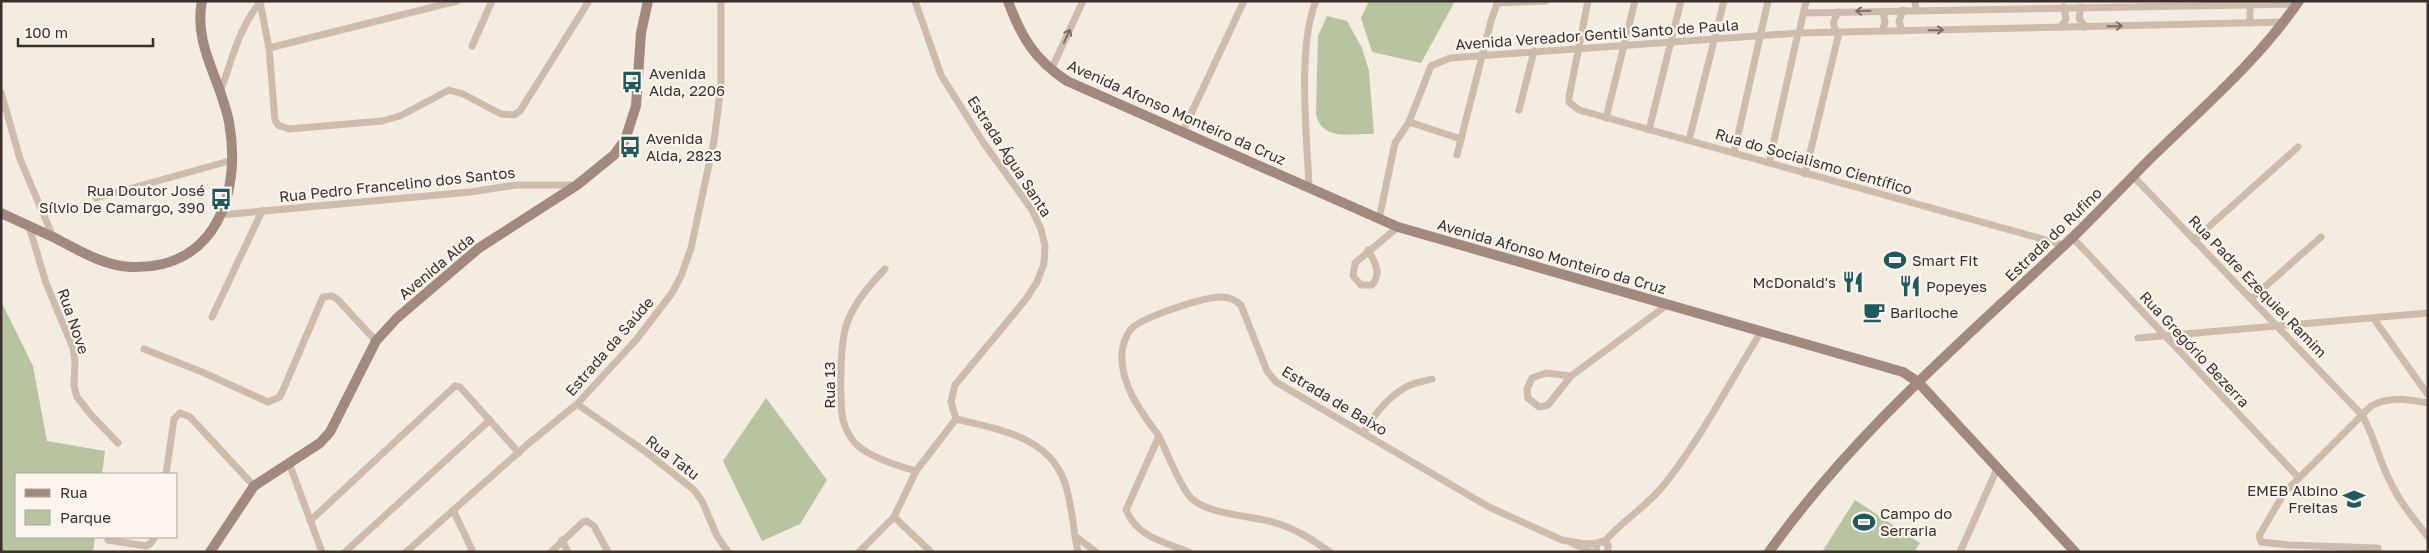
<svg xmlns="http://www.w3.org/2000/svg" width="2429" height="553" viewBox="0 0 2429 553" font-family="'Golos Text',sans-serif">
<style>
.green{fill:#b8c4a0}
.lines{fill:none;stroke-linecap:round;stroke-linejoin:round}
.street{stroke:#cdbbac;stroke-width:7}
.secondary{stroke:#a18a7d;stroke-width:10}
.oneway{stroke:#7d6f65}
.labels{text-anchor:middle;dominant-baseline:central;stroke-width:4.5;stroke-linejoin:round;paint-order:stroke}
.street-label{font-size:15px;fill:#3b302b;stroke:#fbf5ee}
.poi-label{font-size:15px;fill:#3b302b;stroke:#fbf5ee;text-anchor:start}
</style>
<rect width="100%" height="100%" fill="#f4ebe1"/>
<g class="green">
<polygon points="1369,1 1455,1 1421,63 1372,52 1361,18"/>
<path d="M1327 16 1347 21 1362 48 1369 71 1374 134C1352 133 1322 142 1316 114L1318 36Z"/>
<polygon points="1,301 33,366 47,441 105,451 102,474 16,474 16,537 95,537 93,552 1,552"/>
<polygon points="766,398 827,480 800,524 762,541 723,461"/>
<polygon points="1855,500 1920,543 1914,552 1822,552"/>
</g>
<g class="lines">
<g class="street">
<path d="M915 1 941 75 983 142 1032 210 1041 229 1045 246 1044 264 1037 282 1026 299 955 385 951 402 956 419C1001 430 1054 437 1067 490 1071 505 1073 521 1075 536L1096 552"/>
<polyline points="1588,1 1569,97 1569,102 1579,110 2064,245"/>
<polyline points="1915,1 1916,10"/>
<polyline points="260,2 269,48 275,120 278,125 289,129 382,121 400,116 449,90 463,94 501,114 514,115 520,111 589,1"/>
<polyline points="1497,3 1545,1"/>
<polyline points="2250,3 2250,23"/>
<polyline points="2081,7 2079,18 2085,27"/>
<polyline points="1804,13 2297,4"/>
<polyline points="2061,27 2066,19 2064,7"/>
<polyline points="1882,31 1885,22 1883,11"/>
<polyline points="1902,31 1899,21 1903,10"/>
<polyline points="1799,33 1806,1"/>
<polyline points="472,46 492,1"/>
<polyline points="269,48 457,1"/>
<polyline points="1051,70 1083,1"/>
<polyline points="1,92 20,159 53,237"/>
<path d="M220 93C232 60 238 29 261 1"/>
<polyline points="1519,110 1534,51"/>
<polyline points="1606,118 1635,1"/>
<polyline points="1409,122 1461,139"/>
<polyline points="1649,130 1681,1"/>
<polyline points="1182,133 1244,1"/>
<polyline points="1689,140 1724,1"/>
<polyline points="1734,153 1768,1"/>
<polyline points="1457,155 1491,21 1498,1"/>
<polyline points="1769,163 1798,33"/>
<path d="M1805 174 1839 33C1831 27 1833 19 1839 12"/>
<path d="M2134 177 2362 415C2374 435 2378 458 2389 479 2398 500 2414 519 2428 537"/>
<path d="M1309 187C1307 137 1297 46 1316 1"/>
<polyline points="96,198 233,160"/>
<polyline points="220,215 470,192 516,185 577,185"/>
<polyline points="1379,219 1395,143 1409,122 1431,66 1450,58 1798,33 2284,22"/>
<polyline points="29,226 46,283 73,348 75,362 74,386 77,397 92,416 118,443"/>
<polyline points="2073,238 2298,477"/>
<polyline points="2194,240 2298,147"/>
<path d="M1368 250C1375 262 1382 273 1372 285H1361L1353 276 1355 263 1398 227"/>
<path d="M885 269C869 286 853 304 846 326 840 346 840 392 842 414 843 424 848 434 854 442 866 456 898 466 916 471"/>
<polyline points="2251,299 2321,237"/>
<polyline points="212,317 262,211"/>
<polyline points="2374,319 2428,395"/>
<polyline points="2138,338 2428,313"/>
<polyline points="144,349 202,372 268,402 280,397 323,297 332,296 337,299 376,341"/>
<polyline points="1571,376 1546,373 1532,378 1527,389 1528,398 1539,407 1548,405 1571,376 1667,305"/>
<polyline points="577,404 646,452 694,490 702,501 717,536 728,552"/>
<path d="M1364 432C1374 414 1393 391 1413 384 1418 382 1426 381 1432 379"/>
<path d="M1159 436C1167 452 1180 487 1191 498 1210 516 1254 515 1279 524 1298 530 1314 541 1330 552"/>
<polyline points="289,463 322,552"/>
<polyline points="166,474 174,419 180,413 190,417 254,486"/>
<polyline points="453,510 473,552"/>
<polyline points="894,517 931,552"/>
<polyline points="310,521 455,386 460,387 519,453"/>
<polyline points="1075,536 1078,552"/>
<polyline points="108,540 146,546 150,544 155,537"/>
<polyline points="562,540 568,552"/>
<path d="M1605 541C1622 521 1646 507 1663 486 1701 439 1729 383 1761 332"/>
<polyline points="1570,542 1592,552"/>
<path d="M2378 548 2289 545 2261 542 2259 536 2284 493 2371 406C2390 396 2407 399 2428 403"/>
<polyline points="345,552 490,420"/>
<polyline points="406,552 528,444 577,404 636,340 672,293 681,276 691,248 714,141 721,85 721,1"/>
<polyline points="551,552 583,522 587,521 594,526 608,552"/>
<polyline points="859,552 894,517 916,471 956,419"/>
<path d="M1189 552C1164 542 1137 537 1126 510L1159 436C1142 413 1120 385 1122 354 1122 346 1126 335 1131 329 1142 317 1204 297 1221 297 1230 297 1235 300 1241 305L1267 371 1276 382 1489 507 1562 540 1585 544 1598 543"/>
<polyline points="1597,552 1596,545 1602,541 1608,545 1608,552"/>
<polyline points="1960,552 1997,469"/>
</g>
<g class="secondary">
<path d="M1008 1C1021 37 1035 60 1067 81L1398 227 1903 372 1918 382 2075 552"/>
<path d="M1 213C18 221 36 229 53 237 77 249 103 266 131 267 216 270 242 193 229 122 221 80 193 45 202 1"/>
<polyline points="210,552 254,486 320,443 330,432 376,341 397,318 479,248 577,185 614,155 625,140 636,106 641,33 648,1"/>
<path d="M1769 552C1854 432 1967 337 2073 237 2099 212 2123 186 2149 160 2201 109 2257 62 2299 1"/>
</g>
</g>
<defs><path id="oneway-shaft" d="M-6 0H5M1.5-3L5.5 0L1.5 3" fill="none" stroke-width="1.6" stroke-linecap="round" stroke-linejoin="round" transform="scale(1.25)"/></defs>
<g class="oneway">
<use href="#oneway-shaft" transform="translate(1863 11) rotate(179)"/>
<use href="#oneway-shaft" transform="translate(2115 26) rotate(-1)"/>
<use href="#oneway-shaft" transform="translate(1936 30) rotate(-1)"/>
<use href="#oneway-shaft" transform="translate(1067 36) rotate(-65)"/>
</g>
<defs>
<g id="bus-bare" transform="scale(1.725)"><path d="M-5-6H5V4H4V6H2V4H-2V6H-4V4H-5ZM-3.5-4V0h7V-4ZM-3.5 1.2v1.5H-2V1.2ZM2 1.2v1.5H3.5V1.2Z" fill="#1f5a5e" stroke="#fbf5ee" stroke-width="2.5" paint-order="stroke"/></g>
<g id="stadium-bare" transform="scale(1.725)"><path d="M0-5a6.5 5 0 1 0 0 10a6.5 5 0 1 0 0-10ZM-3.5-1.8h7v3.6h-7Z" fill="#1f5a5e" stroke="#fbf5ee" stroke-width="2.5" paint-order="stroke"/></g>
<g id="restaurant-bare" transform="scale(1.725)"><path d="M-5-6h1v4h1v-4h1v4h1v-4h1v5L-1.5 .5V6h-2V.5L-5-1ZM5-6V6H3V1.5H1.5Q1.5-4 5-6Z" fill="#1f5a5e" stroke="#fbf5ee" stroke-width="2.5" paint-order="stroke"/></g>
<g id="cafe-bare" transform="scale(1.725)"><path d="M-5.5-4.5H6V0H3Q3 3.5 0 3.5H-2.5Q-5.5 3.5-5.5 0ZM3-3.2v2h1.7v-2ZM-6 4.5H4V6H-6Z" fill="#1f5a5e" stroke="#fbf5ee" stroke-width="2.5" paint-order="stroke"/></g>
<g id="school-bare" transform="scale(1.725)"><path d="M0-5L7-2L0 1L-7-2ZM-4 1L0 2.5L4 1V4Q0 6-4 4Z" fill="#1f5a5e" stroke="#fbf5ee" stroke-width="2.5" paint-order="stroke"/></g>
</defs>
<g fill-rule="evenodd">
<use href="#bus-bare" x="632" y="82"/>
<use href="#bus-bare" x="630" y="147"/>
<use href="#bus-bare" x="221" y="199"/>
<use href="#stadium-bare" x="1895" y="260"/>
<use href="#restaurant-bare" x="1853" y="282"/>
<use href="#restaurant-bare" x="1910" y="286"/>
<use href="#cafe-bare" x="1874" y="312"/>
<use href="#school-bare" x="2354" y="499"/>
<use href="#stadium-bare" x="1864" y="522"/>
</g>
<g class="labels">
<g class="street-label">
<text transform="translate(1597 34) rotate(-4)">Avenida Vereador Gentil Santo de Paula</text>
<text transform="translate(1177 112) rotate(24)">Avenida Afonso Monteiro da Cruz</text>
<text transform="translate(1010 156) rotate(57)">Estrada Água Santa</text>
<text transform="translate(1814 161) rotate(16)">Rua do Socialismo Científico</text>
<text transform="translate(397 184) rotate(-6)">Rua Pedro Francelino dos Santos</text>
<text transform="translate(2053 234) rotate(-44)">Estrada do Rufino</text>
<text transform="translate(1552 256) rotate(16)">Avenida Afonso Monteiro da Cruz</text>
<text transform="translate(436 266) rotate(-40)">Avenida Alda</text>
<text transform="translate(2258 286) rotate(46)">Rua Padre Ezequiel Ramim</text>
<text transform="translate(74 321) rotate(71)">Rua Nove</text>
<text transform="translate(609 346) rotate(-49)">Estrada da Saúde</text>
<text transform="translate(2195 349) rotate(47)">Rua Gregório Bezerra</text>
<text transform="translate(829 385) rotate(-90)">Rua 13</text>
<text transform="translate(1335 400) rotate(31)">Estrada de Baixo</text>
<text transform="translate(673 457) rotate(37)">Rua Tatu</text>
</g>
<g class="poi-label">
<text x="649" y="73">Avenida<tspan x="649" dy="17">Alda, 2206</tspan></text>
<text x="646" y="138">Avenida<tspan x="646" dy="17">Alda, 2823</tspan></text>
<text x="205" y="190" text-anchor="end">Rua Doutor José<tspan x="205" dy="17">Sílvio De Camargo, 390</tspan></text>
<text x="1912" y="260">Smart Fit</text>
<text x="1836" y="282" text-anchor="end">McDonald's</text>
<text x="1926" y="286">Popeyes</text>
<text x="1890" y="312">Bariloche</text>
<text x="2338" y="490" text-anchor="end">EMEB Albino<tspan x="2338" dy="17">Freitas</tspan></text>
<text x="1880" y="513">Campo do<tspan x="1880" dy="17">Serraria</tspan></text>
</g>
</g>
<rect width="2429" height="553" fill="none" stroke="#3b302b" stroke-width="5"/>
<rect x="15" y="473" width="162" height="65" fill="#fbf5ee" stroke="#aea6a0"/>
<rect x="25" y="489" width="25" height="8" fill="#a18a7d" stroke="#aea6a0"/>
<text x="60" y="498" font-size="15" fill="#3b302b">Rua</text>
<rect x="25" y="510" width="25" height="15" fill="#b8c4a0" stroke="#aea6a0"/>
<text x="60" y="523" font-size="15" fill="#3b302b">Parque</text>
<path d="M18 38v8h135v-8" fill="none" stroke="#3b302b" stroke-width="2.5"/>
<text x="25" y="38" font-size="15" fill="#3b302b" stroke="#fbf5ee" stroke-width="4" paint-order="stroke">100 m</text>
</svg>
